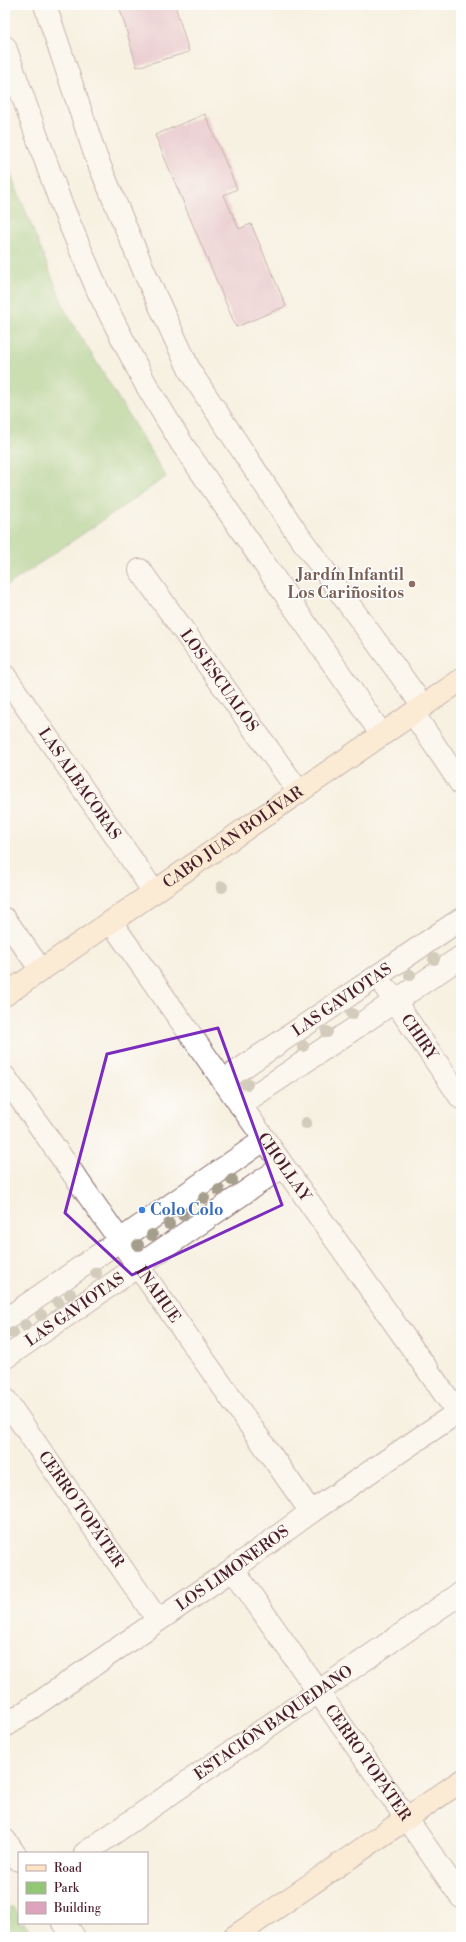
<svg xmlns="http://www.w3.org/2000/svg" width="466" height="1942" viewBox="0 0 466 1942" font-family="'Libre Bodoni',serif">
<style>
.green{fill:#93c778;stroke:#6e7352}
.building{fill:#dca5bd}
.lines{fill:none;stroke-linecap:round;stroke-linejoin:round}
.street-casing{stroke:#87686b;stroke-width:24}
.secondary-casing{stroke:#87686b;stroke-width:24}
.street{stroke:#fff;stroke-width:22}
.secondary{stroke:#fee4c5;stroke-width:22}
.tree{fill:#a69e8c}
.marked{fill:none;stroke:#7b2cbf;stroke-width:3;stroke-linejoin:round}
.education-dot{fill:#8d6e63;stroke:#fff;stroke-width:1.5}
.shop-dot{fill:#3f7fe0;stroke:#fff;stroke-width:1.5}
.labels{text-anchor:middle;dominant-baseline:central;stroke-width:3;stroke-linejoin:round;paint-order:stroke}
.education-label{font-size:16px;font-weight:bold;fill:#785e54;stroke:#fff;text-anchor:end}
.street-label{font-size:16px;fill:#4a1f2b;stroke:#fff}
.shop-label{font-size:16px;font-weight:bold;fill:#366cbe;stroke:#fff;text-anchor:start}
</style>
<rect width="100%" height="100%" fill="#fff"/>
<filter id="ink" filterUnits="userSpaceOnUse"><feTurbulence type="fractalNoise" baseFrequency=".025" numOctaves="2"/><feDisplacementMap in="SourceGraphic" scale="8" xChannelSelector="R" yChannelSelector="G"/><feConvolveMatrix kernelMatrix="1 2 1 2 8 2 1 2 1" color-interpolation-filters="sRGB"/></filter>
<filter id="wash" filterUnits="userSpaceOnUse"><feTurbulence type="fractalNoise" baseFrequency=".012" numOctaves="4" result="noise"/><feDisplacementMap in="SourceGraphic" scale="16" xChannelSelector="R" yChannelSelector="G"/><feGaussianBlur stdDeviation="0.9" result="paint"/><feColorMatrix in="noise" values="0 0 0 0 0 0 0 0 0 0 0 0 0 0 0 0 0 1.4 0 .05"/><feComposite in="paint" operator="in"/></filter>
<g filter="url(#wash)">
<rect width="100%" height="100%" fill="#f7f1e2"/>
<g class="green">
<polygon points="5,160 66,312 166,477 5,587"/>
<polygon points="13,1906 19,1915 19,1923 25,1923 34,1937 5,1937 5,1911"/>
</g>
<g id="blocks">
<g class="building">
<polygon points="119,5 175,5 189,52 137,67"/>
<polygon points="205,114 237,189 224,195 239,229 251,224 286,306 236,327 155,135"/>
</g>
</g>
</g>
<g filter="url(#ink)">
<use href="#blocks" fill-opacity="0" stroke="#87686b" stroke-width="1"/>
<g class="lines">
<g class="street-casing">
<g id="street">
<polyline points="45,5 96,157 147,278 191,373 294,529 423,706"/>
<polyline points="5,47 60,201 98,291 145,383 182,444 382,735"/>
<path id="s1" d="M140 570 299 792"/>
<path id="s2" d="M5 676 154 892"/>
<polyline points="413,713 461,784"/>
<polyline points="5,919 41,970"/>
<path id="s3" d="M111 922 458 1413"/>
<path id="s4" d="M387 990 461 1098"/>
<path id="s5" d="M5 1077 311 1512"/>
<path id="s6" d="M223 1081 461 919"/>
<polyline points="240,1105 461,957"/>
<polyline points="5,1320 264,1140"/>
<path id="s7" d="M5 1358 283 1166"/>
<path id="s8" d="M5 1399 157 1619"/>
<path id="s9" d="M233 1569 461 1897"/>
<path id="s10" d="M5 1726 233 1569 311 1512 461 1410"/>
<polyline points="5,1840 19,1860"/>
<path id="s11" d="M85 1853 461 1593"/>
<polyline points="64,1923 74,1937"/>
</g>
</g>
<g class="secondary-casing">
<g id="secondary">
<path id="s12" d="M5 995 461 680"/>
<polyline points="234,1937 461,1781"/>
</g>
</g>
<use href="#street" class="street"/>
<use href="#secondary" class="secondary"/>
</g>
<g class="tree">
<circle cx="222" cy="887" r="6"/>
<circle cx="434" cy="959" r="6"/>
<circle cx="410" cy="975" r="6"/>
<circle cx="352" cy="1014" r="6"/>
<circle cx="327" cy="1032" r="6"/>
<circle cx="303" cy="1046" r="6"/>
<circle cx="247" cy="1084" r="6"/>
<circle cx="306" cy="1123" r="6"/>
<circle cx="232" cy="1180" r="6"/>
<circle cx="219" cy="1190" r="6"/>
<circle cx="204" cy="1198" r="6"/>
<circle cx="183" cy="1215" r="6"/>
<circle cx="169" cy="1224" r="6"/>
<circle cx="152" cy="1235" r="6"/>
<circle cx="138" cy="1245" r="6"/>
<circle cx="96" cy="1273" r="6"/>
<circle cx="70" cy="1294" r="6"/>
<circle cx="58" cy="1302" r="6"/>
<circle cx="41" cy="1315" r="6"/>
<circle cx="25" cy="1325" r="6"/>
<circle cx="13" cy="1333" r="6"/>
</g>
</g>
<path d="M0 0H466V1942H0ZM218 1028 282 1205 132 1275 65 1213 107 1054Z" fill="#f7f1e2" fill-opacity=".55" fill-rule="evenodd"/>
<path class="marked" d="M218 1028 282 1205 132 1275 65 1213 107 1054Z"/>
<circle class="education-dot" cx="412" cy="584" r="4"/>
<circle class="shop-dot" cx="142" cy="1210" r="4"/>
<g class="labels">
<g class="education-label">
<text x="404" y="575">Jardín Infantil<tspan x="404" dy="18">Los Cariñositos</tspan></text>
</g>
<g class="street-label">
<text stroke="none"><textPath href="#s1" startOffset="136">LOS ESCUALOS</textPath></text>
<text stroke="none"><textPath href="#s2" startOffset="131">LAS ALBACORAS</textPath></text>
<text stroke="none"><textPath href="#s12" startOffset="277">CABO JUAN BOLÍVAR</textPath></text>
<text stroke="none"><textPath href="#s6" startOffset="144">LAS GAVIOTAS</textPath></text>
<text stroke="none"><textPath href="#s4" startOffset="57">CHIRY</textPath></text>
<text stroke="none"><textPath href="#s3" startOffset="300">CHOLLAY</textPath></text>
<text stroke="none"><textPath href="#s5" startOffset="266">INAHUE</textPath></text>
<text stroke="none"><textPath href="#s7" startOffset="85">LAS GAVIOTAS</textPath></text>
<text stroke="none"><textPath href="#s8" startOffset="134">CERRO TOPÁTER</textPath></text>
<text stroke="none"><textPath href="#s10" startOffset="277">LOS LIMONEROS</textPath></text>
<text stroke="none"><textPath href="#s11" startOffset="229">ESTACIÓN BAQUEDANO</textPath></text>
<text stroke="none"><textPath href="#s9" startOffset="236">CERRO TOPÁTER</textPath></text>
</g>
<g class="shop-label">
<text x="150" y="1210">Colo Colo</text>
</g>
</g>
<rect width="466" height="1942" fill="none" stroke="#fff" stroke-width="20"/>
<rect x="18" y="1852" width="130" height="72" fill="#ffffff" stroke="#b7a5aa"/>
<rect x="26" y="1865" width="20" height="6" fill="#fee4c5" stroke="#b7a5aa"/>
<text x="54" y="1872" font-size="12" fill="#4a1f2b">Road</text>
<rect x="26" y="1882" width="20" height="12" fill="#93c778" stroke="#b7a5aa"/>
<text x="54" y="1892" font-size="12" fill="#4a1f2b">Park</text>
<rect x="26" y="1902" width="20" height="12" fill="#dca5bd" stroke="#b7a5aa"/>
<text x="54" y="1912" font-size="12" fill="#4a1f2b">Building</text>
</svg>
